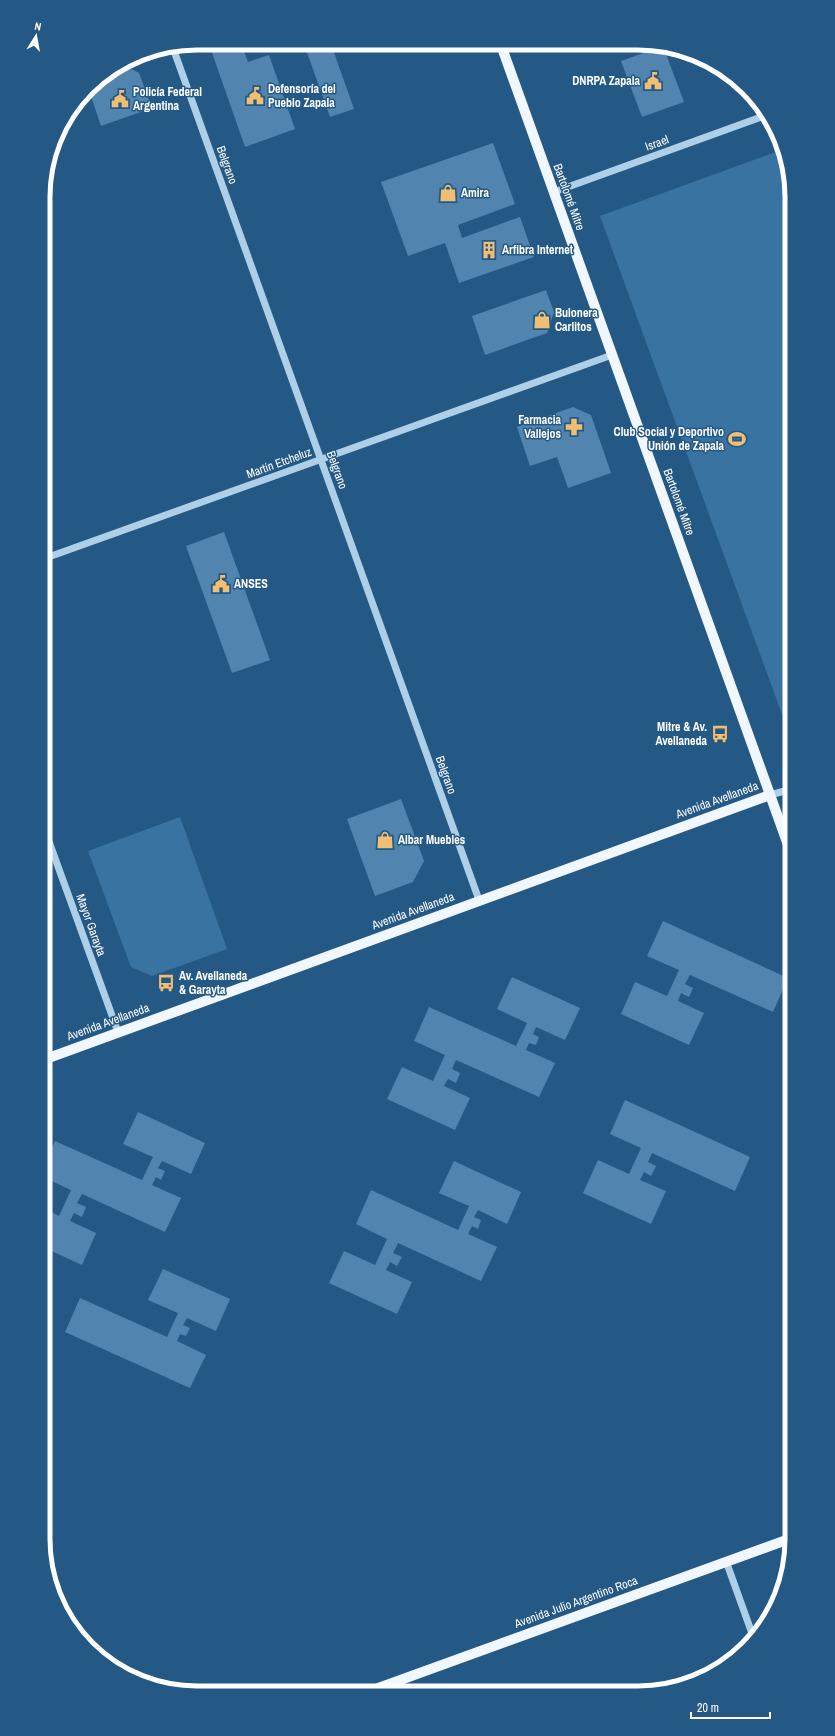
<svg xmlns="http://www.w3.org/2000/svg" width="835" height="1736" viewBox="0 0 835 1736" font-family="'Archivo Narrow',sans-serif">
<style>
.green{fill:#3973a2}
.building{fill:#5185af}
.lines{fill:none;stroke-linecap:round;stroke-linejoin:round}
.minor{stroke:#aecfe8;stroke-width:7}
.major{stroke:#f1f7fe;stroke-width:10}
.labels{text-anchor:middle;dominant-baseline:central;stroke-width:3;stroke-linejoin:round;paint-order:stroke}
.poi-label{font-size:12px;font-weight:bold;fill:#fff;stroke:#255985;text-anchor:start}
.street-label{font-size:12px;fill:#fff;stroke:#255985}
.rim{fill:none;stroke:#fff;stroke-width:5}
</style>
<rect width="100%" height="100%" fill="#255985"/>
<g class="green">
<polygon points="784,149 787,157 792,197 792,731 787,728 600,216"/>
<polygon points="180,817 227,949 152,976 131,967 88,851"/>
</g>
<g class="building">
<polygon points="213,43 248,43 242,46 248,62 269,55 295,129 245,147 211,50"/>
<polygon points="304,44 331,44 354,109 330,117"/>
<polygon points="663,46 684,102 642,117 621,61"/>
<polygon points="124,65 139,73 152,108 101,126 89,90 95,81"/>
<polygon points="493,143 515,204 458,225 462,238 520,217 534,257 459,283 445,243 408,256 381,182"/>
<polygon points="546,290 554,312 547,333 485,355 472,316"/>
<polygon points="573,407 591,415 611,473 568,488 557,457 530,466 517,427"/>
<polygon points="224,532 270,660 232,673 186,546"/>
<polygon points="401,799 424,861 413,882 375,896 347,819"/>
<polygon points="663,921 788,978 773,1012 690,975 685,984 693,988 689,997 681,993 678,1001 704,1013 689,1045 621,1014 635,982 667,996 679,970 647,956"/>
<polygon points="512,977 580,1008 565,1040 536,1027 533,1034 539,1037 536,1045 529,1043 526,1050 555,1063 539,1097 456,1060 452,1069 460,1073 456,1083 448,1079 444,1086 470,1098 455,1130 387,1099 402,1067 433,1081 445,1055 414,1041 429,1007 516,1046 527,1023 497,1009"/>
<polygon points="625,1100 750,1157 735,1191 652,1153 648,1162 656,1166 651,1176 644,1172 640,1180 666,1191 651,1224 583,1193 598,1160 629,1174 641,1148 610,1134"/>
<polygon points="138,1112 205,1143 191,1174 162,1161 158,1168 165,1171 161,1180 156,1177 152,1185 181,1198 165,1232 82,1194 77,1203 86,1207 82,1217 74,1213 70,1221 96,1233 82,1265 43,1247 43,1208 59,1216 71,1190 43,1177 43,1168 55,1141 142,1180 153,1157 123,1144"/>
<polygon points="454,1161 521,1192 507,1224 478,1210 474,1217 481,1220 478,1229 472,1226 468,1234 497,1247 481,1281 398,1243 393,1253 402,1257 397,1266 390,1262 386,1270 412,1282 397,1314 329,1283 344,1251 375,1265 387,1239 356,1224 371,1190 458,1230 469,1206 439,1193"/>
<polygon points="163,1269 230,1299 216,1331 187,1318 183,1325 190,1328 186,1336 180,1334 177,1341 206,1355 190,1388 65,1332 80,1298 167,1337 178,1313 148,1300"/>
</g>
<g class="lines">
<g class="minor">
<polyline points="173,48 479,900"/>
<polyline points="554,192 767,115"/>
<polyline points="43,559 612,355"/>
<polyline points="770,795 792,789"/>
<polyline points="43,825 118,1032"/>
<polyline points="726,1561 754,1639"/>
</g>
<g class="major">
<polyline points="501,45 792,856"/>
<polyline points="43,1060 770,795"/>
<polyline points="370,1691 792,1538"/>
</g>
</g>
<defs>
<g id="civic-bare" transform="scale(1.38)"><path d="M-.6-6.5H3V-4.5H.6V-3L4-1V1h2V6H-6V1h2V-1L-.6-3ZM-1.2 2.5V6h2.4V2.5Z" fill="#f2bf72" stroke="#255985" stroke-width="2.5" paint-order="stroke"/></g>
<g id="shop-bare" transform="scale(1.38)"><path d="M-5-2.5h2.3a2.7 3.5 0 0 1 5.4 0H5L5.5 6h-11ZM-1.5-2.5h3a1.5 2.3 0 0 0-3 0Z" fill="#f2bf72" stroke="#255985" stroke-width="2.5" paint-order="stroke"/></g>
<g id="building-bare" transform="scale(1.38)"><path d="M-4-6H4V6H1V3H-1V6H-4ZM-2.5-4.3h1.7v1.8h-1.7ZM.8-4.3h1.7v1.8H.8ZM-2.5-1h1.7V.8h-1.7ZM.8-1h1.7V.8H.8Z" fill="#f2bf72" stroke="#255985" stroke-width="2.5" paint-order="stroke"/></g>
<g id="pharmacy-bare" transform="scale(1.38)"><path d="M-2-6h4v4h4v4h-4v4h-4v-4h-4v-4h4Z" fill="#f2bf72" stroke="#255985" stroke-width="2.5" paint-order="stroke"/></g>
<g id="stadium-bare" transform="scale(1.38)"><path d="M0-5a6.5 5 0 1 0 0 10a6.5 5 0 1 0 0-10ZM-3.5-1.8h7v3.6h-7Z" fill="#f2bf72" stroke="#255985" stroke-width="2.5" paint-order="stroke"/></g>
<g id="bus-bare" transform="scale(1.38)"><path d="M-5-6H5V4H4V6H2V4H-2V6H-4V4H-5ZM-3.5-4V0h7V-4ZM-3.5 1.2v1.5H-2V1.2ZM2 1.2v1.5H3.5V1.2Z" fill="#f2bf72" stroke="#255985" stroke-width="2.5" paint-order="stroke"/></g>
</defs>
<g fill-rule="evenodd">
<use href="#civic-bare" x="653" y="81"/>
<use href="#civic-bare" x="255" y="96"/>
<use href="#civic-bare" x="120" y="99"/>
<use href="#shop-bare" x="448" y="193"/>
<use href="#building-bare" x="489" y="250"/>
<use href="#shop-bare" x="542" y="320"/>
<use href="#pharmacy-bare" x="574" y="427"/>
<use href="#stadium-bare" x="737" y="439"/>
<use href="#civic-bare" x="221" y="584"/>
<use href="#bus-bare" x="720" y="734"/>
<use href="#shop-bare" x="385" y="840"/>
<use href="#bus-bare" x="166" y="983"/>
</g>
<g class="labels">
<g class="poi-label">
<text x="640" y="81" text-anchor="end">DNRPA Zapala</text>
<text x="268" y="89">Defensoría del<tspan x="268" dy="14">Pueblo Zapala</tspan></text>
<text x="133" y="92">Policía Federal<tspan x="133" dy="14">Argentina</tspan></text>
<text x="461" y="193">Amira</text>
<text x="502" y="250">Arfibra Internet</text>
<text x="555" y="313">Bulonera<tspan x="555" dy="14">Carlitos</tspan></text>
<text x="561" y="420" text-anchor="end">Farmacia<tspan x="561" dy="14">Vallejos</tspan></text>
<text x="724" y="432" text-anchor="end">Club Social y Deportivo<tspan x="724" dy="14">Unión de Zapala</tspan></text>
<text x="234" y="584">ANSES</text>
<text x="707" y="727" text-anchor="end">Mitre &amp; Av.<tspan x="707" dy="14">Avellaneda</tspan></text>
<text x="398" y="840">Albar Muebles</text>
<text x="179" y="976">Av. Avellaneda<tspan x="179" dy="14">&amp; Garayta</tspan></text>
</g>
<g class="street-label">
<text transform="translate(657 143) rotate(-20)">Israel</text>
<text transform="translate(227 165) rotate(70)">Belgrano</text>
<text transform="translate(569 197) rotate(70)">Bartolomé Mitre</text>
<text transform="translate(279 463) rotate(-20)">Martín Etcheluz</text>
<text transform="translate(337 470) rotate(70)">Belgrano</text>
<text transform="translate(679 502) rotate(70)">Bartolomé Mitre</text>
<text transform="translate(446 775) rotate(70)">Belgrano</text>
<text transform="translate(717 800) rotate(-20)">Avenida Avellaneda</text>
<text transform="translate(413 911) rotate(-20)">Avenida Avellaneda</text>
<text transform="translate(91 925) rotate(70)">Mayor Garayta</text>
<text transform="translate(108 1022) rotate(-20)">Avenida Avellaneda</text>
<text transform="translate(576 1602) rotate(-20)">Avenida Julio Argentino Roca</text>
</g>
</g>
<path d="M0 0H835V1736H0ZM197 50H638A147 147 0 0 1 785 197V1539A147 147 0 0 1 638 1686H197A147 147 0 0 1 50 1539V197A147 147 0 0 1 197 50Z" fill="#255985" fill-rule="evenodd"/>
<path class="rim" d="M197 50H638A147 147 0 0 1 785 197V1539A147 147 0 0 1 638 1686H197A147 147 0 0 1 50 1539V197A147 147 0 0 1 197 50Z"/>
<g transform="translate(36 36) rotate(11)" stroke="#255985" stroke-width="3" paint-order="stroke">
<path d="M0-3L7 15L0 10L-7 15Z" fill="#ffffff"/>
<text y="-6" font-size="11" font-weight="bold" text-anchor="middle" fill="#ffffff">N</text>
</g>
<path d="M691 1712v6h79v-6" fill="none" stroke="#ffffff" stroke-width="2"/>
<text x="697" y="1712" font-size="12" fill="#ffffff" stroke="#255985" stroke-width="3" paint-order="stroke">20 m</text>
</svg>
